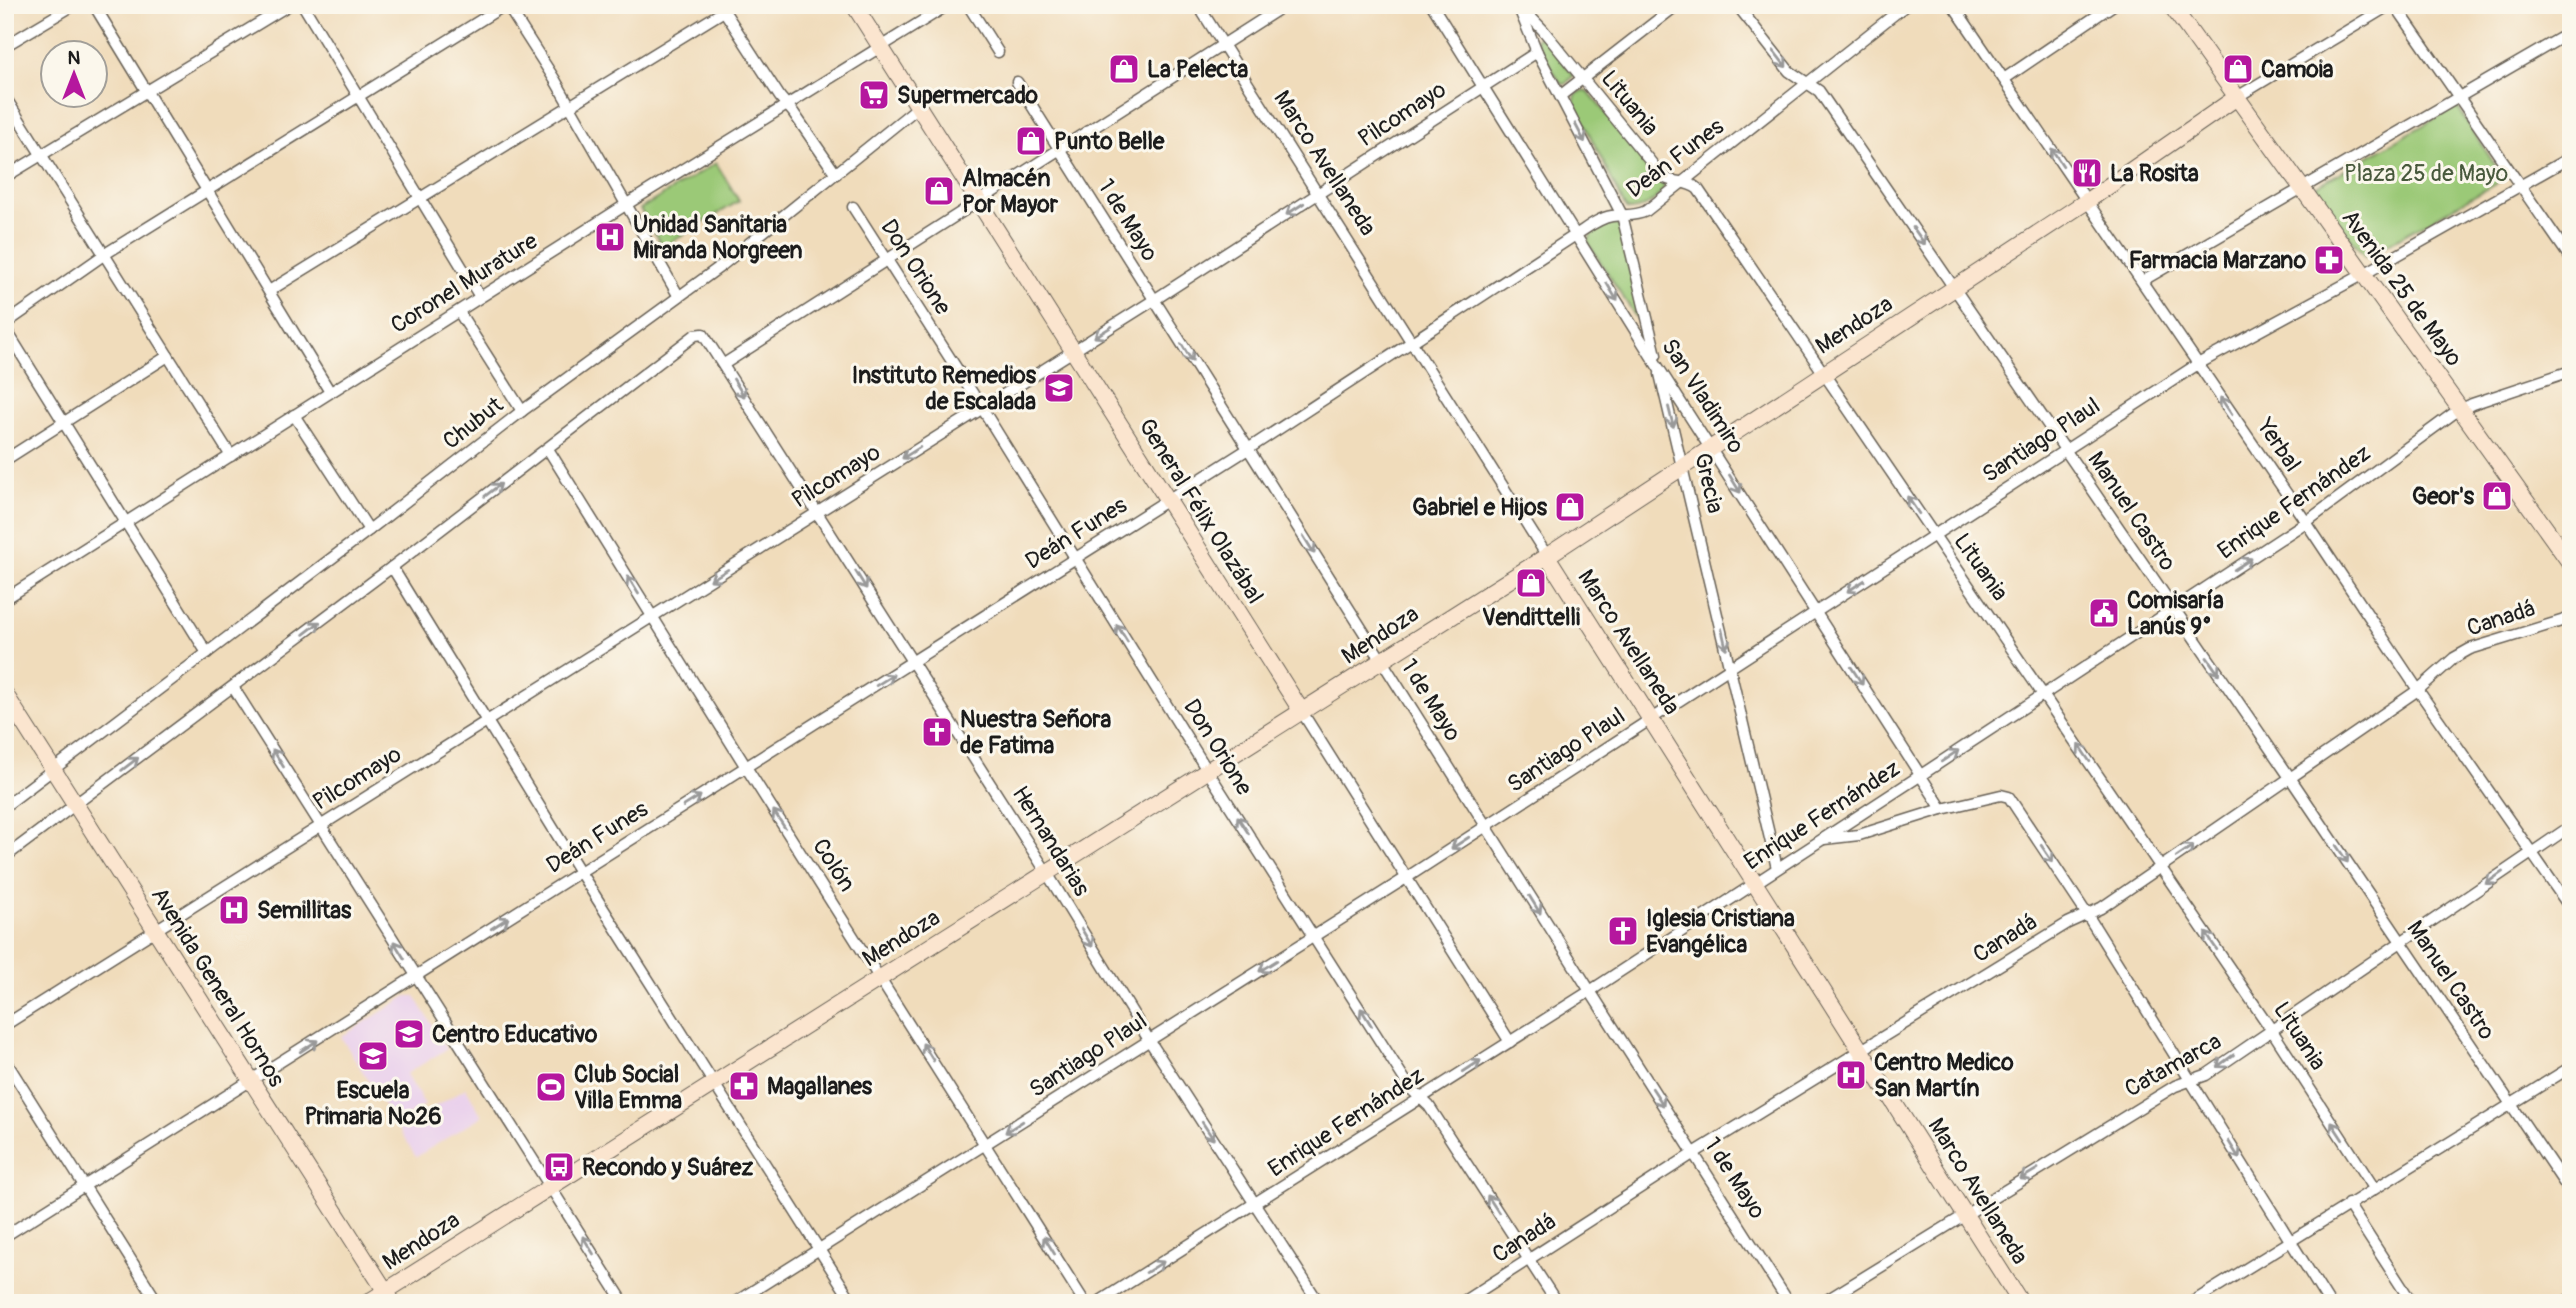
<svg xmlns="http://www.w3.org/2000/svg" width="2576" height="1308" viewBox="0 0 2576 1308" font-family="Pangolin,sans-serif">
<style>
.built{fill:#ead1ec}
.green{fill:#9bc977;stroke:#5c724a;stroke-width:2}
.lines{fill:none;stroke-linecap:round;stroke-linejoin:round}
.street-casing{stroke:#665f54;stroke-width:13}
.secondary-casing{stroke:#665f54;stroke-width:18}
.street{stroke:#fff;stroke-width:10}
.secondary{stroke:#fbe5cf;stroke-width:16}
.oneway{stroke:#999}
.labels{text-anchor:middle;dominant-baseline:central;stroke-width:6;stroke-linejoin:round;paint-order:stroke}
.poi-label{font-size:23px;font-weight:bold;fill:#1c1c1c;stroke:#fbf7ec;text-anchor:start}
.street-label{font-size:23px;fill:#1c1c1c;stroke:#fbf7ec}
.park-label{font-size:23px;fill:#48593c;stroke:#fbf7ec}
</style>
<rect width="100%" height="100%" fill="#fbf7ec"/>
<filter id="ink" filterUnits="userSpaceOnUse"><feTurbulence type="fractalNoise" baseFrequency=".0143" numOctaves="2"/><feDisplacementMap in="SourceGraphic" scale="14" xChannelSelector="R" yChannelSelector="G"/><feConvolveMatrix kernelMatrix="1 2 1 2 8 2 1 2 1" color-interpolation-filters="sRGB"/></filter>
<filter id="wash" filterUnits="userSpaceOnUse"><feTurbulence type="fractalNoise" baseFrequency=".00686" numOctaves="4" result="noise"/><feDisplacementMap in="SourceGraphic" scale="28" xChannelSelector="R" yChannelSelector="G"/><feGaussianBlur stdDeviation="1.57" result="paint"/><feColorMatrix in="noise" values="0 0 0 0 0 0 0 0 0 0 0 0 0 0 0 0 0 1.4 0 .05"/><feComposite in="paint" operator="in"/></filter>
<g filter="url(#wash)">
<rect width="100%" height="100%" fill="#f0dcbb"/>
<g class="built">
<polygon points="407,996 415,996 447,1049 406,1074 425,1105 395,1123 341,1037"/>
<polygon points="466,1088 482,1116 416,1157 398,1129"/>
</g>
<g class="green">
<polygon points="1540,34 1574,75 1566,84 1561,84 1535,40"/>
<path d="M1584 90 1589 93 1665 184C1663 197 1639 214 1626 209L1574 103 1576 94Z"/>
<polygon points="2457,106 2504,179 2365,257 2313,188"/>
<polygon points="716,163 739,201 663,247 640,209"/>
<polygon points="1614,221 1621,228 1640,311 1639,315 1636,317 1588,243 1591,234"/>
</g>
</g>
<g filter="url(#ink)">
<g class="lines">
<g class="street-casing">
<g id="street">
<polyline points="94,5 330,392"/>
<polyline points="303,5 480,297"/>
<polyline points="507,5 555,80 678,295"/>
<polyline points="968,5 998,52"/>
<polyline points="1198,5 1547,556"/>
<polyline points="1432,5 1658,367 1942,809"/>
<path d="M1519 5 1543 30 1663 177C1675 184 1688 180 1698 189L2271 1029 2374 1188"/>
<polyline points="1737,5 1789,71 1819,91 2291,779 2571,1193"/>
<polyline points="1953,5 2306,522 2418,690 2571,909"/>
<polyline points="2395,5 2571,259"/>
<polyline points="721,6 780,97 793,112 836,174"/>
<polyline points="1519,8 1537,52 1622,215 1656,355"/>
<polyline points="5,46 74,5"/>
<polyline points="2004,79 2113,5"/>
<polyline points="1017,82 1590,991 1789,1303"/>
<polyline points="1560,96 1677,5"/>
<polyline points="5,97 231,456"/>
<polyline points="2237,97 2390,5"/>
<polyline points="5,177 289,5"/>
<polyline points="853,207 982,408 1207,770 1410,1088 1429,1106 1557,1303"/>
<polyline points="2142,281 2571,32"/>
<polyline points="269,291 724,11"/>
<polyline points="459,312 522,411"/>
<polyline points="5,324 105,254 505,5"/>
<polyline points="5,328 207,653"/>
<polyline points="724,364 1285,5"/>
<polyline points="1660,374 1777,868"/>
<polyline points="294,415 369,530"/>
<polyline points="548,449 746,767 1085,1303"/>
<polyline points="5,460 168,356"/>
<polyline points="392,567 580,872 853,1303"/>
<polyline points="5,599 627,204 948,5"/>
<polyline points="233,687 624,1303"/>
<polyline points="1302,712 1510,1042"/>
<polyline points="5,806 369,530 522,411 721,266 917,108"/>
<polyline points="1824,839 1859,835 1942,809 2001,795 2009,797 2088,916 2329,1303"/>
<polyline points="5,857 392,567 695,335 703,334 1047,873 1149,1040 1319,1303"/>
<polyline points="5,1025 1154,300 1537,52"/>
<polyline points="5,1060 158,1303"/>
<polyline points="2348,1204 2412,1303"/>
<path d="M5 1236 1248 449 1577 234C1588 227 1599 218 1612 216 1624 214 1634 217 1646 211L1906 5"/>
<polyline points="734,1303 1406,878 2198,364 2364,274 2571,157"/>
<polyline points="1097,1303 1590,991 1921,775 2306,522 2454,413 2472,404 2571,371"/>
<polyline points="1461,1303 1694,1153 2068,923 2101,908 2418,690 2454,658 2470,649 2571,618"/>
<polyline points="1822,1303 2175,1086 2206,1075 2571,826"/>
<polyline points="2191,1303 2571,1067"/>
<polyline points="2563,1303 2571,1298"/>
</g>
</g>
<g class="secondary-casing">
<g id="secondary">
<polyline points="854,5 1302,712"/>
<polyline points="2171,5 2571,564"/>
<polyline points="1547,556 2021,1303"/>
<polyline points="5,694 393,1303"/>
<polyline points="367,1303 1547,556 2087,201 2237,97"/>
</g>
</g>
<use href="#street" class="street"/>
<use href="#secondary" class="secondary"/>
</g>
<defs><path id="oneway-shaft" d="M-6 0H5M1.5-3L5.5 0L1.5 3" fill="none" stroke-width="1.6" stroke-linecap="round" stroke-linejoin="round" transform="scale(1.75)"/></defs>
<g class="oneway">
<use href="#oneway-shaft" transform="translate(1780 59) rotate(52)"/>
<use href="#oneway-shaft" transform="translate(1580 133) rotate(62)"/>
<use href="#oneway-shaft" transform="translate(2057 157) rotate(-124)"/>
<use href="#oneway-shaft" transform="translate(1295 209) rotate(147)"/>
<use href="#oneway-shaft" transform="translate(1919 236) rotate(55)"/>
<use href="#oneway-shaft" transform="translate(1612 292) rotate(59)"/>
<use href="#oneway-shaft" transform="translate(1103 332) rotate(148)"/>
<use href="#oneway-shaft" transform="translate(1187 353) rotate(58)"/>
<use href="#oneway-shaft" transform="translate(739 388) rotate(58)"/>
<use href="#oneway-shaft" transform="translate(2226 406) rotate(-124)"/>
<use href="#oneway-shaft" transform="translate(1671 417) rotate(76)"/>
<use href="#oneway-shaft" transform="translate(911 453) rotate(148)"/>
<use href="#oneway-shaft" transform="translate(1735 484) rotate(58)"/>
<use href="#oneway-shaft" transform="translate(493 490) rotate(-37)"/>
<use href="#oneway-shaft" transform="translate(1913 505) rotate(-124)"/>
<use href="#oneway-shaft" transform="translate(1309 545) rotate(58)"/>
<use href="#oneway-shaft" transform="translate(2243 564) rotate(-33)"/>
<use href="#oneway-shaft" transform="translate(719 575) rotate(148)"/>
<use href="#oneway-shaft" transform="translate(861 580) rotate(58)"/>
<use href="#oneway-shaft" transform="translate(633 585) rotate(-122)"/>
<use href="#oneway-shaft" transform="translate(1856 586) rotate(147)"/>
<use href="#oneway-shaft" transform="translate(312 628) rotate(-37)"/>
<use href="#oneway-shaft" transform="translate(1122 633) rotate(-122)"/>
<use href="#oneway-shaft" transform="translate(1724 639) rotate(77)"/>
<use href="#oneway-shaft" transform="translate(2213 666) rotate(55)"/>
<use href="#oneway-shaft" transform="translate(1857 676) rotate(57)"/>
<use href="#oneway-shaft" transform="translate(885 680) rotate(-32)"/>
<use href="#oneway-shaft" transform="translate(2084 753) rotate(-124)"/>
<use href="#oneway-shaft" transform="translate(1950 756) rotate(-34)"/>
<use href="#oneway-shaft" transform="translate(278 758) rotate(-122)"/>
<use href="#oneway-shaft" transform="translate(130 764) rotate(-37)"/>
<use href="#oneway-shaft" transform="translate(692 801) rotate(-32)"/>
<use href="#oneway-shaft" transform="translate(779 819) rotate(-123)"/>
<use href="#oneway-shaft" transform="translate(1243 825) rotate(-123)"/>
<use href="#oneway-shaft" transform="translate(1460 843) rotate(147)"/>
<use href="#oneway-shaft" transform="translate(2185 851) rotate(-34)"/>
<use href="#oneway-shaft" transform="translate(2047 854) rotate(56)"/>
<use href="#oneway-shaft" transform="translate(2342 854) rotate(56)"/>
<use href="#oneway-shaft" transform="translate(2494 878) rotate(145)"/>
<use href="#oneway-shaft" transform="translate(1535 905) rotate(58)"/>
<use href="#oneway-shaft" transform="translate(500 923) rotate(-33)"/>
<use href="#oneway-shaft" transform="translate(1087 938) rotate(59)"/>
<use href="#oneway-shaft" transform="translate(2211 941) rotate(-124)"/>
<use href="#oneway-shaft" transform="translate(399 950) rotate(-122)"/>
<use href="#oneway-shaft" transform="translate(1268 966) rotate(148)"/>
<use href="#oneway-shaft" transform="translate(1366 1017) rotate(-122)"/>
<use href="#oneway-shaft" transform="translate(309 1046) rotate(-33)"/>
<use href="#oneway-shaft" transform="translate(928 1052) rotate(-122)"/>
<use href="#oneway-shaft" transform="translate(2225 1061) rotate(144)"/>
<use href="#oneway-shaft" transform="translate(1472 1066) rotate(-33)"/>
<use href="#oneway-shaft" transform="translate(1658 1097) rotate(57)"/>
<use href="#oneway-shaft" transform="translate(1014 1127) rotate(147)"/>
<use href="#oneway-shaft" transform="translate(1208 1131) rotate(57)"/>
<use href="#oneway-shaft" transform="translate(2337 1131) rotate(-123)"/>
<use href="#oneway-shaft" transform="translate(2234 1150) rotate(58)"/>
<use href="#oneway-shaft" transform="translate(2029 1174) rotate(149)"/>
<use href="#oneway-shaft" transform="translate(1493 1204) rotate(-123)"/>
<use href="#oneway-shaft" transform="translate(588 1245) rotate(-122)"/>
<use href="#oneway-shaft" transform="translate(1049 1245) rotate(-122)"/>
<use href="#oneway-shaft" transform="translate(1155 1267) rotate(-32)"/>
</g>
</g>
<defs>
<g id="shop-square" transform="scale(1.575)"><rect x="-9" y="-9" width="18" height="18" rx="4" fill="#b5179e" stroke="#fbf7ec"/><path d="M-5-2.5h2.3a2.7 3.5 0 0 1 5.4 0H5L5.5 6h-11ZM-1.5-2.5h3a1.5 2.3 0 0 0-3 0Z" fill="#fff"/></g>
<g id="supermarket-square" transform="scale(1.575)"><rect x="-9" y="-9" width="18" height="18" rx="4" fill="#b5179e" stroke="#fbf7ec"/><path d="M-6-5.5h2.5l.6 2H6L4.5 2H-2.5L-4.4-4H-6ZM-1.5 3.2a1.3 1.3 0 1 0 .1 0ZM3 3.2a1.3 1.3 0 1 0 .1 0Z" fill="#fff"/></g>
<g id="restaurant-square" transform="scale(1.575)"><rect x="-9" y="-9" width="18" height="18" rx="4" fill="#b5179e" stroke="#fbf7ec"/><path d="M-5-6h1v4h1v-4h1v4h1v-4h1v5L-1.5 .5V6h-2V.5L-5-1ZM5-6V6H3V1.5H1.5Q1.5-4 5-6Z" fill="#fff"/></g>
<g id="hospital-square" transform="scale(1.575)"><rect x="-9" y="-9" width="18" height="18" rx="4" fill="#b5179e" stroke="#fbf7ec"/><path d="M-5-5h3v3.5h4V-5h3V5h-3V1.5h-4V5h-3Z" fill="#fff"/></g>
<g id="pharmacy-square" transform="scale(1.575)"><rect x="-9" y="-9" width="18" height="18" rx="4" fill="#b5179e" stroke="#fbf7ec"/><path d="M-2-6h4v4h4v4h-4v4h-4v-4h-4v-4h4Z" fill="#fff"/></g>
<g id="school-square" transform="scale(1.575)"><rect x="-9" y="-9" width="18" height="18" rx="4" fill="#b5179e" stroke="#fbf7ec"/><path d="M0-5L7-2L0 1L-7-2ZM-4 1L0 2.5L4 1V4Q0 6-4 4Z" fill="#fff"/></g>
<g id="civic-square" transform="scale(1.575)"><rect x="-9" y="-9" width="18" height="18" rx="4" fill="#b5179e" stroke="#fbf7ec"/><path d="M-.6-6.5H3V-4.5H.6V-3L4-1V1h2V6H-6V1h2V-1L-.6-3ZM-1.2 2.5V6h2.4V2.5Z" fill="#fff"/></g>
<g id="church-square" transform="scale(1.575)"><rect x="-9" y="-9" width="18" height="18" rx="4" fill="#b5179e" stroke="#fbf7ec"/><path d="M-1.2-6h2.4v3.5h3.3v2.4h-3.3V6h-2.4V-.1h-3.3v-2.4h3.3Z" fill="#fff"/></g>
<g id="stadium-square" transform="scale(1.575)"><rect x="-9" y="-9" width="18" height="18" rx="4" fill="#b5179e" stroke="#fbf7ec"/><path d="M0-5a6.5 5 0 1 0 0 10a6.5 5 0 1 0 0-10ZM-3.5-1.8h7v3.6h-7Z" fill="#fff"/></g>
<g id="bus-square" transform="scale(1.575)"><rect x="-9" y="-9" width="18" height="18" rx="4" fill="#b5179e" stroke="#fbf7ec"/><path d="M-5-6H5V4H4V6H2V4H-2V6H-4V4H-5ZM-3.5-4V0h7V-4ZM-3.5 1.2v1.5H-2V1.2ZM2 1.2v1.5H3.5V1.2Z" fill="#fff"/></g>
</defs>
<g fill-rule="evenodd">
<use href="#shop-square" x="1124" y="69"/>
<use href="#shop-square" x="2238" y="69"/>
<use href="#supermarket-square" x="874" y="95"/>
<use href="#shop-square" x="1031" y="141"/>
<use href="#restaurant-square" x="2087" y="173"/>
<use href="#shop-square" x="939" y="191"/>
<use href="#hospital-square" x="610" y="237"/>
<use href="#pharmacy-square" x="2329" y="260"/>
<use href="#school-square" x="1059" y="388"/>
<use href="#shop-square" x="2497" y="496"/>
<use href="#shop-square" x="1570" y="507"/>
<use href="#shop-square" x="1531" y="583"/>
<use href="#civic-square" x="2104" y="613"/>
<use href="#church-square" x="937" y="732"/>
<use href="#hospital-square" x="234" y="910"/>
<use href="#church-square" x="1623" y="931"/>
<use href="#school-square" x="409" y="1034"/>
<use href="#school-square" x="373" y="1056"/>
<use href="#hospital-square" x="1851" y="1075"/>
<use href="#pharmacy-square" x="744" y="1086"/>
<use href="#stadium-square" x="551" y="1087"/>
<use href="#bus-square" x="559" y="1167"/>
</g>
<g class="labels">
<g class="poi-label">
<text x="1147" y="69">La Pelecta</text>
<text x="2261" y="69">Camoia</text>
<text x="897" y="95">Supermercado</text>
<text x="1054" y="141">Punto Belle</text>
<text x="2110" y="173">La Rosita</text>
<text x="962" y="178">Almacén<tspan x="962" dy="26">Por Mayor</tspan></text>
<text x="633" y="224">Unidad Sanitaria<tspan x="633" dy="26">Miranda Norgreen</tspan></text>
<text x="2306" y="260" text-anchor="end">Farmacia Marzano</text>
<text x="1036" y="375" text-anchor="end">Instituto Remedios<tspan x="1036" dy="26">de Escalada</tspan></text>
<text x="2474" y="496" text-anchor="end">Geor's</text>
<text x="1547" y="507" text-anchor="end">Gabriel e Hijos</text>
<text x="2127" y="600">Comisaría<tspan x="2127" dy="26">Lanús 9°</tspan></text>
<text x="1531" y="617" text-anchor="middle">Vendittelli</text>
<text x="960" y="719">Nuestra Señora<tspan x="960" dy="26">de Fatima</tspan></text>
<text x="257" y="910">Semillitas</text>
<text x="1646" y="918">Iglesia Cristiana<tspan x="1646" dy="26">Evangélica</tspan></text>
<text x="432" y="1034">Centro Educativo</text>
<text x="1874" y="1062">Centro Medico<tspan x="1874" dy="26">San Martín</tspan></text>
<text x="574" y="1074">Club Social<tspan x="574" dy="26">Villa Emma</tspan></text>
<text x="767" y="1086">Magallanes</text>
<text x="373" y="1090" text-anchor="middle">Escuela<tspan x="373" dy="26">Primaria Nº26</tspan></text>
<text x="582" y="1167">Recondo y Suárez</text>
</g>
<g class="street-label">
<text transform="translate(1630 103) rotate(51)">Lituania</text>
<text transform="translate(1402 114) rotate(-33)">Pilcomayo</text>
<text transform="translate(1675 158) rotate(-37)">Deán Funes</text>
<text transform="translate(1325 163) rotate(57)">Marco Avellaneda</text>
<text transform="translate(1128 220) rotate(58)">1 de Mayo</text>
<text transform="translate(916 267) rotate(57)">Don Orione</text>
<text transform="translate(464 283) rotate(-32)">Coronel Murature</text>
<text transform="translate(2402 288) rotate(54)">Avenida 25 de Mayo</text>
<text transform="translate(1854 325) rotate(-33)">Mendoza</text>
<text transform="translate(1703 396) rotate(57)">San Vladimiro</text>
<text transform="translate(473 423) rotate(-38)">Chubut</text>
<text transform="translate(2041 440) rotate(-33)">Santiago Plaul</text>
<text transform="translate(2279 445) rotate(56)">Yerbal</text>
<text transform="translate(836 476) rotate(-32)">Pilcomayo</text>
<text transform="translate(1709 483) rotate(77)">Grecia</text>
<text transform="translate(2294 502) rotate(-35)">Enrique Fernández</text>
<text transform="translate(1201 511) rotate(58)">General Félix Olazábal</text>
<text transform="translate(2132 511) rotate(56)">Manuel Castro</text>
<text transform="translate(1076 533) rotate(-32)">Deán Funes</text>
<text transform="translate(1981 567) rotate(55)">Lituania</text>
<text transform="translate(2501 618) rotate(-18)">Canadá</text>
<text transform="translate(1380 635) rotate(-33)">Mendoza</text>
<text transform="translate(1629 642) rotate(57)">Marco Avellaneda</text>
<text transform="translate(1431 700) rotate(58)">1 de Mayo</text>
<text transform="translate(1218 747) rotate(58)">Don Orione</text>
<text transform="translate(1566 750) rotate(-33)">Santiago Plaul</text>
<text transform="translate(357 778) rotate(-32)">Pilcomayo</text>
<text transform="translate(1822 815) rotate(-33)">Enrique Fernández</text>
<text transform="translate(597 837) rotate(-32)">Deán Funes</text>
<text transform="translate(1051 841) rotate(58)">Hernandarias</text>
<text transform="translate(834 865) rotate(57)">Colón</text>
<text transform="translate(901 938) rotate(-32)">Mendoza</text>
<text transform="translate(2005 938) rotate(-32)">Canadá</text>
<text transform="translate(2451 980) rotate(56)">Manuel Castro</text>
<text transform="translate(218 987) rotate(58)">Avenida General Hornos</text>
<text transform="translate(2300 1036) rotate(57)">Lituania</text>
<text transform="translate(1088 1055) rotate(-33)">Santiago Plaul</text>
<text transform="translate(2173 1065) rotate(-29)">Catamarca</text>
<text transform="translate(1346 1122) rotate(-33)">Enrique Fernández</text>
<text transform="translate(1735 1178) rotate(57)">1 de Mayo</text>
<text transform="translate(1978 1191) rotate(58)">Marco Avellaneda</text>
<text transform="translate(1524 1238) rotate(-33)">Canadá</text>
<text transform="translate(421 1241) rotate(-33)">Mendoza</text>
</g>
<g class="park-label">
<text x="2426" y="173">Plaza 25 de Mayo</text>
</g>
</g>
<rect width="2576" height="1308" fill="none" stroke="#fbf7ec" stroke-width="28"/>
<g transform="translate(74 74)"><circle r="33" fill="#fbf7ec" stroke="#a29f99" stroke-width="2"/>
<path d="M0-5L12 26L0 18L-12 26Z" fill="#b5179e"/>
<text y="-10" font-size="19" font-weight="bold" text-anchor="middle" fill="#1c1c1c">N</text>
</g>
</svg>
